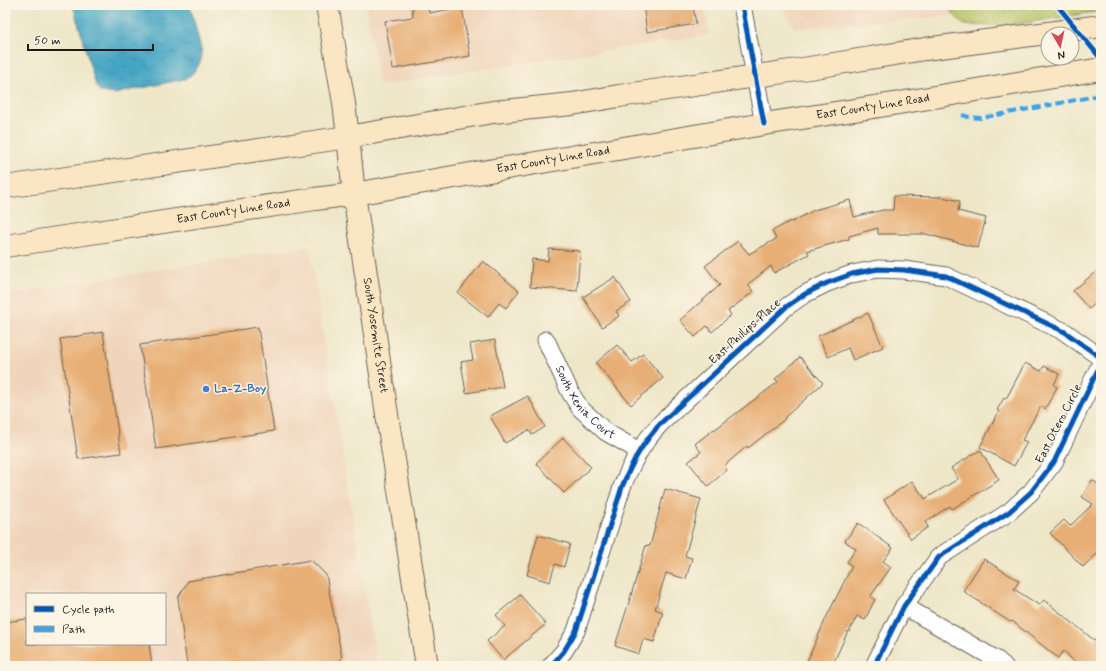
<svg xmlns="http://www.w3.org/2000/svg" width="1106" height="671" viewBox="0 0 1106 671" font-family="Mynerve,sans-serif">
<style>
.built{fill:#f0d5bc;fill-rule:evenodd}
.grass{fill:url(#grass-dots);stroke:#6a7042}
.water{fill:url(#water-ripples);stroke:#306170}
.building{fill:#e7ae75}
.lines{fill:none;stroke-linecap:round;stroke-linejoin:round}
.minor-casing{stroke:#666358;stroke-width:19}
.secondary-casing{stroke:#666358;stroke-width:24}
.minor{stroke:#fff;stroke-width:17}
.secondary{stroke:#fbe6c4;stroke-width:22}
.quiet{stroke:#3da2ea;stroke-width:4;stroke-dasharray:8 4;stroke-linecap:butt}
.cycleway-casing{stroke:#fcf5e5;stroke-width:8}
.cycleway{stroke:#0057b8;stroke-width:5}
.shop-dot{fill:#3f7fe0;stroke:#fcf5e5;stroke-width:1.5}
.labels{text-anchor:middle;dominant-baseline:central;stroke-width:3;stroke-linejoin:round;paint-order:stroke}
.street-label{font-size:12px;fill:#1c1c1c;stroke:#fcf5e5}
.shop-label{font-size:12px;font-weight:bold;fill:#366cbe;stroke:#fcf5e5;text-anchor:start}
</style>
<defs>
<pattern id="grass-dots" width="8" height="8" patternUnits="userSpaceOnUse"><rect width="8" height="8" fill="#b8c567"/><path d="M2 2h.1M6 6h.1" fill="none" stroke="#9ea959" stroke-width="1.8" stroke-linecap="round"/></pattern>
<pattern id="water-ripples" width="26" height="14" patternUnits="userSpaceOnUse"><rect width="26" height="14" fill="#45a6c4"/><path d="M2 4q2-2 4 0t4 0M15 11q2-2 4 0t4 0" fill="none" stroke="#39869e"/></pattern>
</defs>
<rect width="100%" height="100%" fill="#fcf5e5"/>
<filter id="ink" filterUnits="userSpaceOnUse"><feTurbulence type="fractalNoise" baseFrequency=".025" numOctaves="2"/><feDisplacementMap in="SourceGraphic" scale="8" xChannelSelector="R" yChannelSelector="G"/><feConvolveMatrix kernelMatrix="1 2 1 2 8 2 1 2 1" color-interpolation-filters="sRGB"/></filter>
<filter id="wash" filterUnits="userSpaceOnUse"><feTurbulence type="fractalNoise" baseFrequency=".012" numOctaves="4" result="noise"/><feDisplacementMap in="SourceGraphic" scale="16" xChannelSelector="R" yChannelSelector="G"/><feGaussianBlur stdDeviation="0.9" result="paint"/><feColorMatrix in="noise" values="0 0 0 0 0 0 0 0 0 0 0 0 0 0 0 0 0 1.4 0 .05"/><feComposite in="paint" operator="in"/></filter>
<g filter="url(#wash)">
<rect width="100%" height="100%" fill="#eee6c7"/>
<g class="built">
<polygon points="366,5 704,5 709,35 379,85"/>
<polygon points="781,5 947,5 955,16 794,28"/>
<path d="M309 246 377 666H5V295ZM27 594H165V644H27Z"/>
</g>
<polygon class="grass" points="947,5 1101,5 1101,11 1006,26 964,25 955,16"/>
<path class="water" d="M73 5H190L202 53C202 63 195 71 188 78L114 94 101 92 96 86Z"/>
<g id="blocks">
<g class="building">
<polygon points="428,5 429,13 462,7 470,56 393,69 385,21 413,17 412,8"/>
<polygon points="643,5 693,5 696,24 647,32"/>
<polygon points="894,196 942,197 960,201 958,211 986,218 978,248 926,234 878,234 878,228 849,236 849,239 807,251 809,254 774,273 771,266 748,284 753,292 728,311 731,315 712,332 707,326 695,337 680,320 720,285 705,266 738,241 749,254 776,239 772,231 791,221 792,222 814,210 850,200 854,217 883,210 893,210"/>
<polygon points="549,249 580,251 577,291 530,287 532,259 548,261"/>
<polygon points="483,261 519,291 506,308 499,303 488,317 458,293"/>
<polygon points="1101,267 1101,299 1089,309 1073,291"/>
<polygon points="615,277 631,302 616,311 619,316 602,327 583,297"/>
<polygon points="868,313 883,347 853,360 848,348 828,357 818,336"/>
<polygon points="258,327 274,431 156,449 140,345"/>
<polygon points="103,332 121,453 78,459 60,339"/>
<polygon points="495,340 503,387 466,393 461,362 473,360 470,344"/>
<polygon points="617,345 632,362 643,354 663,378 631,405 596,363"/>
<polygon points="800,357 823,383 784,418 785,419 748,448 747,446 724,466 727,470 708,486 688,462 701,452 695,444 714,429 714,430 778,382 775,379"/>
<polygon points="1025,363 1041,371 1044,366 1059,374 1054,385 1057,387 1045,409 1041,406 1022,440 1027,442 1014,466 980,447 999,411 997,410 1004,398 1006,399"/>
<polygon points="528,396 545,427 532,435 529,430 505,443 490,416"/>
<polygon points="563,438 591,467 564,493 536,463"/>
<polygon points="980,450 999,480 952,509 950,506 925,522 928,527 911,539 884,500 912,481 925,499 958,479 951,468"/>
<polygon points="1092,480 1101,486 1101,550 1083,567 1050,533 1064,520 1070,526 1093,504 1082,497"/>
<polygon points="665,489 701,499 685,556 692,558 686,579 666,573 655,609 663,612 654,642 643,639 639,654 615,646 629,602 646,545 650,546"/>
<polygon points="858,523 893,548 883,561 891,567 870,597 875,599 865,620 857,616 849,632 848,631 832,666 805,666 826,618 852,566 847,562 856,549 845,541"/>
<polygon points="538,535 570,544 564,567 555,564 550,582 527,575"/>
<polygon points="984,559 1019,581 1014,589 1039,605 1044,600 1094,640 1101,634 1101,666 1078,666 1064,651 1058,658 1012,621 1010,622 963,591"/>
<polygon points="311,560 326,575 342,658 333,666 187,666 178,598 188,581"/>
<polygon points="520,595 546,624 503,660 487,641 505,626 496,615"/>
<polygon points="27,619 27,644 149,644 152,666 5,666 5,622"/>
</g>
</g>
</g>
<g filter="url(#ink)">
<use href="#blocks" fill-opacity="0" stroke="#666358" stroke-width="1"/>
<g class="lines">
<g class="minor-casing">
<g id="minor">
<polyline points="742,5 764,124"/>
<path id="s1" d="M546 340 570 392 580 408 606 432 639 451"/>
<polyline points="904,606 997,660 1004,666"/>
<path d="M551 666 564 651 576 631 622 487C632 462 643 442 662 422L786 307 805 294 827 283 852 274 878 269 904 270 946 276 1065 332 1101 358"/>
<polyline points="874,666 904,606 939,557 1009,512 1031,492 1054,462 1101,363"/>
</g>
</g>
<g class="secondary-casing">
<g id="secondary">
<path id="s2" d="M327 5 344 103 348 137 354 194 389 428 427 666"/>
<polyline points="5,187 348,137 493,112 572,104 619,96 797,70 925,49 1101,26"/>
<path id="s3" d="M5 246 315 199 354 194 764 124 893 104 1101 69"/>
</g>
</g>
<use href="#minor" class="minor"/>
<use href="#secondary" class="secondary"/>
<polyline class="quiet" points="962,115 969,117 981,118 1050,105 1101,95"/>
<g class="cycleway-casing">
<g id="cycleway">
<polyline points="742,5 764,124"/>
<polyline points="1057,5 1101,59"/>
<path d="M551 666 564 651 576 631 622 487C632 462 643 442 662 422L786 307 805 294 827 283 852 274 878 269 904 270 946 276 1065 332 1101 358"/>
<polyline points="874,666 904,606 939,557 1009,512 1031,492 1054,462 1101,363"/>
</g>
</g>
<use href="#cycleway" class="cycleway"/>
</g>
</g>
<circle class="shop-dot" cx="206" cy="389" r="4"/>
<g class="labels">
<g class="street-label">
<text stroke="none"><textPath href="#s3" startOffset="879">East County Line Road</textPath></text>
<text stroke="none"><textPath href="#s3" startOffset="555">East County Line Road</textPath></text>
<text stroke="none"><textPath href="#s3" startOffset="231">East County Line Road</textPath></text>
<text transform="translate(745 332) rotate(-42)">East Phillips Place</text>
<text stroke="none"><textPath href="#s2" startOffset="334">South Yosemite Street</textPath></text>
<text stroke="none"><textPath href="#s1" startOffset="75">South Xenia Court</textPath></text>
<text transform="translate(1059 424) rotate(-63)">East Otero Circle</text>
</g>
<g class="shop-label">
<text x="214" y="389">La-Z-Boy</text>
</g>
</g>
<rect width="1106" height="671" fill="none" stroke="#fcf5e5" stroke-width="20"/>
<rect x="26" y="593" width="140" height="52" fill="#fcf5e5" stroke="#a29e95"/>
<rect x="34" y="606" width="20" height="6" fill="#0057b8" stroke="#a29e95"/>
<text x="62" y="613" font-size="12" fill="#1c1c1c">Cycle path</text>
<rect x="34" y="626" width="20" height="6" fill="#3da2ea" stroke="#a29e95"/>
<text x="62" y="633" font-size="12" fill="#1c1c1c">Path</text>
<g transform="translate(1060 46) rotate(171)"><circle r="19" fill="#fcf5e5" stroke="#a29e95"/>
<path d="M0-3L7 15L0 10L-7 15Z" fill="#d1495b"/>
<text y="-6" font-size="11" font-weight="bold" text-anchor="middle" fill="#1c1c1c">N</text>
</g>
<path d="M28 44v6h125v-6" fill="none" stroke="#1c1c1c" stroke-width="2"/>
<text x="34" y="44" font-size="12" fill="#1c1c1c" stroke="#fcf5e5" stroke-width="3" paint-order="stroke">50 m</text>
</svg>
